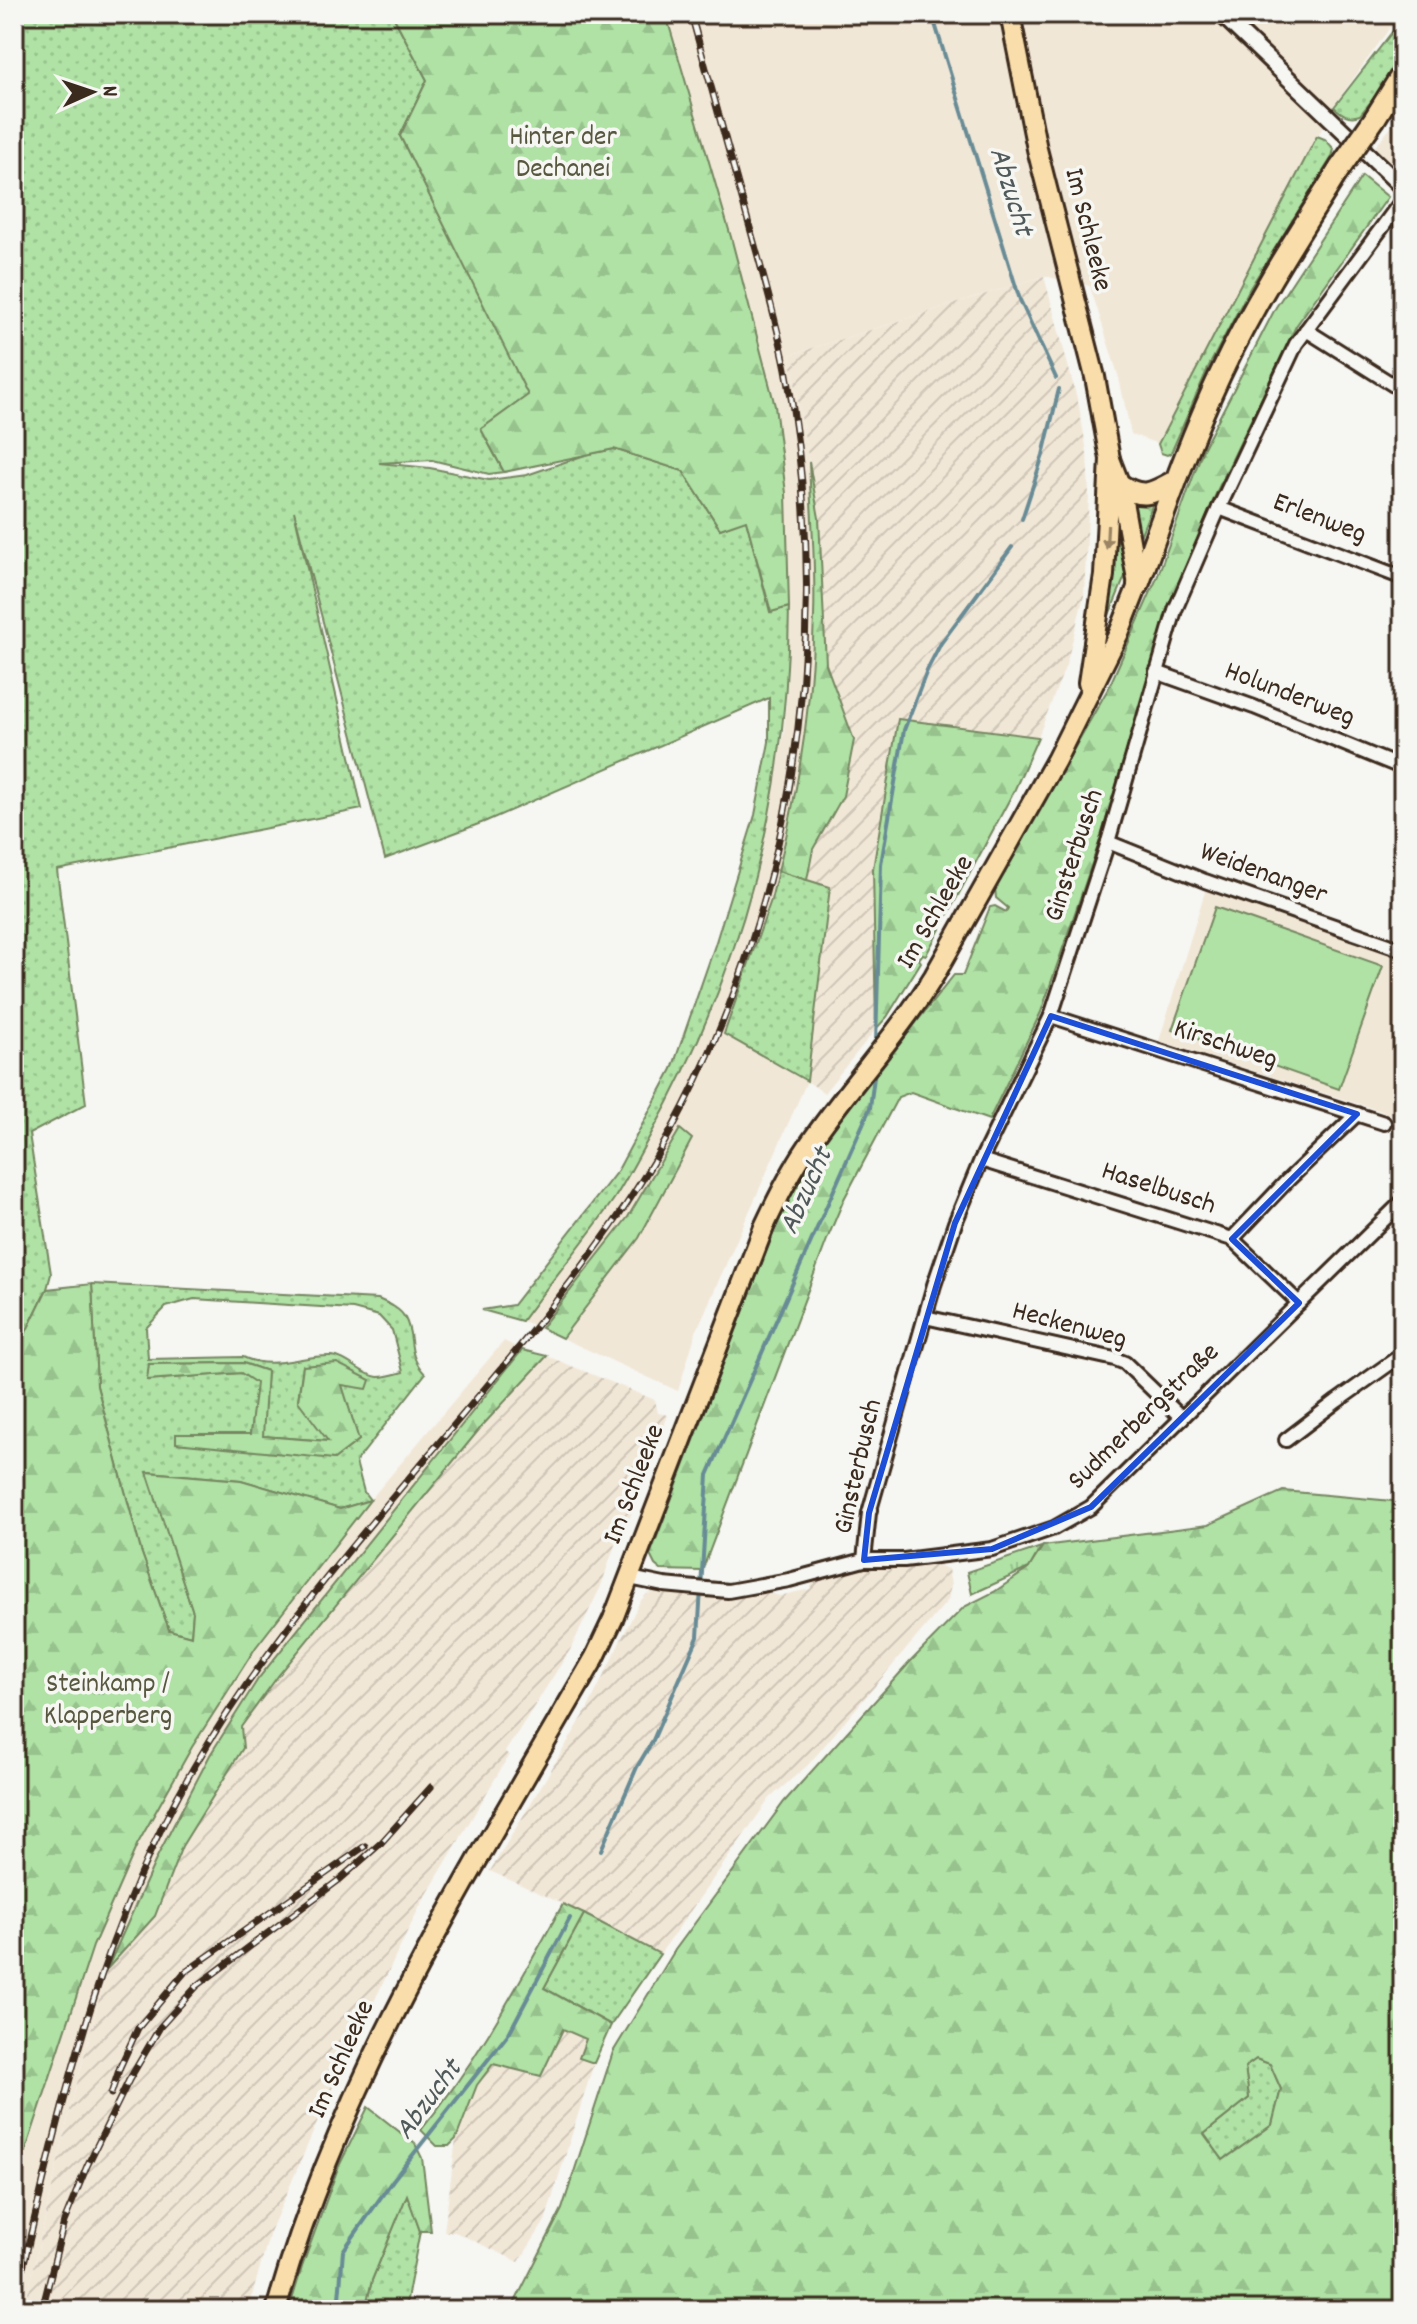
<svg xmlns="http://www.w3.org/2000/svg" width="1417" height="2324" viewBox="0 0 1417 2324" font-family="Dekko,sans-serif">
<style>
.built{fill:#f1e7d7}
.industrial{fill:url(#industrial-furrows)}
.grass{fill:url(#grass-dots);stroke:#758661;stroke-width:2;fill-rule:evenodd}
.forest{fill:url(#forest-firs);stroke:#758661;stroke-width:2;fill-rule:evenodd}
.park{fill:url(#park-tufts);stroke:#758661;stroke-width:2}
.pitch{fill:#afe2a4;stroke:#758661;stroke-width:2}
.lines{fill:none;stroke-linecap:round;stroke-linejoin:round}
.stream{stroke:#678b95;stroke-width:4}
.minor-casing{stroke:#3b2a1e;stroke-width:18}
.tertiary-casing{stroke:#3b2a1e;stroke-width:20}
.primary-casing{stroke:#3b2a1e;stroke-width:24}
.trunk-casing{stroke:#3b2a1e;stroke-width:26}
.minor{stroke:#f6f6f2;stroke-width:12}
.tertiary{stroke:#f6f6f2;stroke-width:14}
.primary{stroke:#f9deab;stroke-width:18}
.trunk{stroke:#f9deab;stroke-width:20}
.rail-casing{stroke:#3b2a1e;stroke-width:7}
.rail{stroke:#f6f6f2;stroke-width:4;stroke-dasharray:12;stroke-linecap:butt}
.trunk-bridge-casing{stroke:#3b2a1e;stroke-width:26;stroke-linecap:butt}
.trunk-bridge{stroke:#f9deab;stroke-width:20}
.oneway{fill:#9a8464}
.marked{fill:none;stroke:#1d4ed8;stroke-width:6;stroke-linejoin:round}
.labels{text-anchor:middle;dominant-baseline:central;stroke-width:7;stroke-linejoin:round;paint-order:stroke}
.park-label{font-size:28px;fill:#585840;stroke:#f6f6f2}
.street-label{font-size:28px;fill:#3b2a1e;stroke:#f6f6f2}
.water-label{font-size:30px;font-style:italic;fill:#515a5a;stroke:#f6f6f2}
</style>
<defs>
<pattern id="industrial-furrows" width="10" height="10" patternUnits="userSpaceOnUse" patternTransform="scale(2)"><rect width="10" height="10" fill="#f1e7d7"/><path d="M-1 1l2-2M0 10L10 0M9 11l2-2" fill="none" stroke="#d0c6b8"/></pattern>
<pattern id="grass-dots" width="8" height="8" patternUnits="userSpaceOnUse" patternTransform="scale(2)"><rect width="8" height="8" fill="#afe2a4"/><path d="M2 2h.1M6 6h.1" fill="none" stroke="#97c28d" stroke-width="1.8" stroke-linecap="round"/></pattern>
<pattern id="forest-firs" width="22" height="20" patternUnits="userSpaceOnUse" patternTransform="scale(2)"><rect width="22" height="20" fill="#afe2a4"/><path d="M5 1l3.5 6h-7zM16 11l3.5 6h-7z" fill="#97c28d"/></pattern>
<pattern id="park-tufts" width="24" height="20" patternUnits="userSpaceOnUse" patternTransform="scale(2)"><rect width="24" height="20" fill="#afe2a4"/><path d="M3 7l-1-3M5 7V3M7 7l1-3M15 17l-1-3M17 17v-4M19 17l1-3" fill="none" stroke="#97c28d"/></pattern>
</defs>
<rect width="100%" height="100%" fill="#f6f6f2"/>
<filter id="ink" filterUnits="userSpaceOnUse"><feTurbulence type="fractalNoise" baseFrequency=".0125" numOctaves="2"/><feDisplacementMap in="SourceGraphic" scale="16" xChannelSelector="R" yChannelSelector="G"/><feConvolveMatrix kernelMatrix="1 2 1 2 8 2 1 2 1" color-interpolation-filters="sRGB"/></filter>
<g filter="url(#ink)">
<g class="built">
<polygon points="666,14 1400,14 1333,107 1158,444 1131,434 1119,378 1090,286 1044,276 790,355 809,462 815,613 809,705 789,827 771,900 724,1034 807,1081 696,1332 678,1391 562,1338 639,1238 680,1130 628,1217 541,1328 522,1321 614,1198 709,1017 736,946 762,853 784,731 789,647 786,493 731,237"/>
<polygon points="1403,113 1403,175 1374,148"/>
<polygon points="1207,885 1403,954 1403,1118 1159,1041"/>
<polygon points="504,1341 522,1350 258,1679 210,1755 158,1855 107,1969 70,2110 24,2310 14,2310 14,2205 26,2150 93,1946 137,1845 192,1747 256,1647 370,1500"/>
</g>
<g class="industrial">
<polygon points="1044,276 1079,406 1087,452 1089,496 1084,596 1066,665 1038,737 898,719 873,869 876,1029 824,1093 807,1081 830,887 807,880 813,849 843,796 854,740 826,664 819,518 790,355"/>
<polygon points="547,1356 655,1400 658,1413 668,1415 621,1541 616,1542 601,1586 570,1650 505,1752 509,1755 419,1908 330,2093 270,2232 248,2310 24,2310 70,2110 107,1969 155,1916 182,1846 243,1748 240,1728 278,1676 482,1426"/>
<polygon points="873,1564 935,1564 948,1569 951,1585 948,1600 808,1765 770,1798 660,1954 563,1904 490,1871 587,1710 639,1603 647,1594 660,1590 676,1590 715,1599 760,1589 779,1596 810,1589 815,1579"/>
<polygon points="563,2029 587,2039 579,2058 594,2063 545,2221 519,2262 455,2232 444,2232 456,2139 477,2085 493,2063 540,2076"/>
</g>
<g class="grass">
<path d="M14 14H392L427 80 400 136 529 395 481 429 504 472 489 474 432 460 379 463 430 468 489 480 527 475 585 455 614 449 683 471 720 529 746 519 770 612 789 607C788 797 743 970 650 1136 638 1157 627 1179 614 1199 585 1241 552 1280 522 1321L482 1310 513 1305 618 1170 672 1069 715 945 755 815 769 742V698L484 822 385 859 294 511 362 809 57 870 86 1104 29 1134 51 1274 47 1289 14 1357V492H17L14 491Z"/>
<path d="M1403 18V63L1360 115C1348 119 1342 114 1334 107Z"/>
<polygon points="1317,136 1325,139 1334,149 1332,157 1250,288 1209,366 1171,453 1167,455 1161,453 1158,444"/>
<polygon points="1114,494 1129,567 1107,620 1104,618"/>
<polygon points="1131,501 1153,503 1139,539"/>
<polygon points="778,871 830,887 807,1081 724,1034 771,900"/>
<path d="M92 1284 378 1299C387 1303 400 1308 405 1318 416 1339 405 1352 425 1374L356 1462 364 1492 370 1500 340 1509 241 1480 148 1472 193 1612 191 1636 169 1630 141 1551 97 1386ZM194 1299 353 1309 379 1316 392 1330 403 1372C396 1374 385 1377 378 1377 361 1375 348 1357 331 1356 301 1355 272 1371 243 1357L148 1359 146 1328 166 1307ZM243 1363 267 1371 262 1436 329 1441 298 1400 303 1366 359 1440 334 1459 176 1434H250L257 1383 241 1373 148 1380 149 1364Z"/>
<polygon points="584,1914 660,1954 611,2025 544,1988"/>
<polygon points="1256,2059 1270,2064 1281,2089 1272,2125 1223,2160 1204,2134 1249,2098 1245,2067"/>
<polygon points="407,2194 420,2231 405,2310 365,2310 372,2280"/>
</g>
<g class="forest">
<polygon points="392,14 656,14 669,25 731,237 775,406 786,493 789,607 771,612 746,520 720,529 683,471 614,449 504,472 481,429 528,395 400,136 427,80"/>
<polygon points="1362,176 1388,197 1296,326 1218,489 1169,608 1100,840 1041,1012 989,1120 911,1092 898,1097 844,1199 828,1237 702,1571 661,1570 655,1565 650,1555 783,1208 798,1180 840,1118 954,975 963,975 990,907 995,906 1006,912 1008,908 996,898 995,888 1109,687 1157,578 1203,449 1276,307"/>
<path d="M809 462 819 518 826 664 854 740 843 796 813 849 807 880 778 871C799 787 812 702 814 616 816 565 811 513 809 462Z"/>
<polygon points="898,719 1038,737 1015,789 926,955 923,954 919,959 921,962 887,1017 876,1029 873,869"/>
<polygon points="680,1129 692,1139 639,1238 562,1338 541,1328 628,1217"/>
<polygon points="92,1284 97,1386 141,1551 169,1630 191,1636 193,1612 147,1472 241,1480 340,1509 370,1500 256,1647 192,1747 137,1845 93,1946 26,2150 14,2165 14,1357 47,1289"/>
<polygon points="522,1350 547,1356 482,1426 278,1676 241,1727 243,1748 182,1846 155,1916 107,1969 158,1855 210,1755 258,1679"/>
<polygon points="243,1363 267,1371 263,1436 328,1441 298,1401 303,1366 337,1363 370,1380 367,1389 342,1385 359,1440 334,1459 176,1443 176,1434 250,1434 256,1383 241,1373 147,1380 149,1364"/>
<path d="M1283 1491 1403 1502V2310H511L562 2209 613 2052 675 1950 784 1802 910 1662 964 1607 994 1592 1028 1569 1043 1546 1208 1525ZM1256 2059 1270 2064 1281 2089 1272 2125 1223 2160 1204 2134 1249 2098 1245 2067Z"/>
<path d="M563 1904 584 1914 544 1988 611 2025 594 2063 579 2058 586 2039 563 2029 541 2076 493 2064 477 2085 456 2139 449 2146H437L421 2130C478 2061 519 1982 563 1904Z"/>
<polygon points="368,2107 415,2144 422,2158 431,2231 420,2231 407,2195 372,2280 365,2310 289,2310 302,2267 338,2168"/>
</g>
<polygon class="park" points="1041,1547 1029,1568 972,1594 967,1572"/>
<polygon class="pitch" points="1215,907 1383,966 1339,1089 1172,1030"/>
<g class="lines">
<g class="stream">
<polyline points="932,14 1020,300 1056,378"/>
<polyline points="1022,519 1043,455 1059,389"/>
<polyline points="876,1044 881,864 904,730 927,670 941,643 1012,547"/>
<polyline points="601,1850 637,1767 653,1740 698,1637 708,1475 870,1108 875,1069"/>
<polyline points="338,2310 343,2251 393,2180 509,2033 570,1918"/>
</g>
<g class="minor-casing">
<g id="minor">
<polyline points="1306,330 1403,391"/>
<polyline points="1219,508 1403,578"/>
<polyline points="1156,672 1254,707 1403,768"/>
<polyline points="1108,842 1205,881 1403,950"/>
<polyline points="1051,1016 1384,1123"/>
<polyline points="981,1160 1232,1239 1299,1303"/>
<polyline points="1232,1239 1288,1180 1357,1114"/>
<polyline points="925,1317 1115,1359 1125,1363 1182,1418"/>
<polyline points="1286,1440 1337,1401 1403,1354"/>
<polyline points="864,1560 869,1513 934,1285 955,1223 981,1160 1051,1016 1108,842 1175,610 1219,508 1296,344 1403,199"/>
<polyline points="630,1578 664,1585 728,1591 789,1580 864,1560 904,1560 992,1549 1054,1528 1091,1507 1403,1201"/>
</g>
</g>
<g class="tertiary-casing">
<polyline id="tertiary" points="1221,14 1403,188"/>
</g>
<g class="primary-casing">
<g id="primary">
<polyline points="1010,14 1037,149 1095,377 1110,459 1104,575 1088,683"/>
<path d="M276 2310C342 2075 474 1867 595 1657L613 1619 764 1227C777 1199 791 1171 808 1146 848 1087 897 1036 934 976L1056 760 1119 633 1138 585 1120 485 1110 459"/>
</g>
</g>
<g class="trunk-casing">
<g id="trunk">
<polyline points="1375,118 1403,73"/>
<path d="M1120 485C1143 500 1153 493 1175 481"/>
<path d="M1138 585C1164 514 1188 443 1220 375 1254 302 1297 236 1340 168"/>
</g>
</g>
<use href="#minor" class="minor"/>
<use href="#tertiary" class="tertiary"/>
<use href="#primary" class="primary"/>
<use href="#trunk" class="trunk"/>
<g class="rail-casing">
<g id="rail">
<polyline points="111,2094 120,2067 138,2028 184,1973 365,1846"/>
<path d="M14 2305C58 2120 97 1934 194 1767 309 1570 480 1413 611 1227 783 983 842 660 786 369 776 319 762 270 748 221 729 152 710 83 691 14"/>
<polyline points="42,2310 64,2222 87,2166 129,2080 160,2027 197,1986 339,1880 381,1843 431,1787"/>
</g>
</g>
<use href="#rail" class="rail"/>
<g class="trunk-bridge-casing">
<polyline id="trunk-bridge" points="1340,168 1375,118"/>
</g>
<use href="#trunk-bridge" class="trunk-bridge"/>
</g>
<defs><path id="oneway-solid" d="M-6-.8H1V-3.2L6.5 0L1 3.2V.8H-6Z" transform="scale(2)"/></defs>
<use class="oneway" href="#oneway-solid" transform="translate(1107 537) rotate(93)"/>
</g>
<path class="marked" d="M1051 1016 1357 1114 1232 1239 1299 1303 1091 1507 992 1549 864 1560 869 1513 955 1223Z"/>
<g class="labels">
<g class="park-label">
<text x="563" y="139">Hinter der<tspan x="563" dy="32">Dechanei</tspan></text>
<text x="108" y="1686">Steinkamp /<tspan x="108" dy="32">Klapperberg</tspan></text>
</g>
<g class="street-label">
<text transform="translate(1086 230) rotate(76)">Im Schleeke</text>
<text transform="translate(1319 520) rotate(21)">Erlenweg</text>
<text transform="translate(1289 696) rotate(21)">Holunderweg</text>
<text transform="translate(1076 856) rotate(-72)">Ginsterbusch</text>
<text transform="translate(1263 875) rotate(20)">Weidenanger</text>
<text transform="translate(937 913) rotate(-60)">Im Schleeke</text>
<text transform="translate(1225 1046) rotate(18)">Kirschweg</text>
<text transform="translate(1158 1190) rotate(18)">Haselbusch</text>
<text transform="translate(1069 1327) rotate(15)">Heckenweg</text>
<text transform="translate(1145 1418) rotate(-44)">Sudmerbergstraße</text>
<text transform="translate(860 1467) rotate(-77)">Ginsterbusch</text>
<text transform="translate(636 1485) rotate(-69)">Im Schleeke</text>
<text transform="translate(343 2060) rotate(-66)">Im Schleeke</text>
</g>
<g class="water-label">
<text transform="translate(1009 192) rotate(73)">Abzucht</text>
<text transform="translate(808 1192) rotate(-66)">Abzucht</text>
<text transform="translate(430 2101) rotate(-53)">Abzucht</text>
</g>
</g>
<rect width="1417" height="2324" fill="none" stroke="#f6f6f2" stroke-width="48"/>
<rect x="24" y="24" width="1369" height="2276" fill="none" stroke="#3b2a1e" stroke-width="3" filter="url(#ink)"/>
<g transform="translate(92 92) rotate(87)" stroke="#f6f6f2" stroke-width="6" paint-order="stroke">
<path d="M0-6L14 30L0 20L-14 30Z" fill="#3b2a1e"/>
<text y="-12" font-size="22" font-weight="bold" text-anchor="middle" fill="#3b2a1e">N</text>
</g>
</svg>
